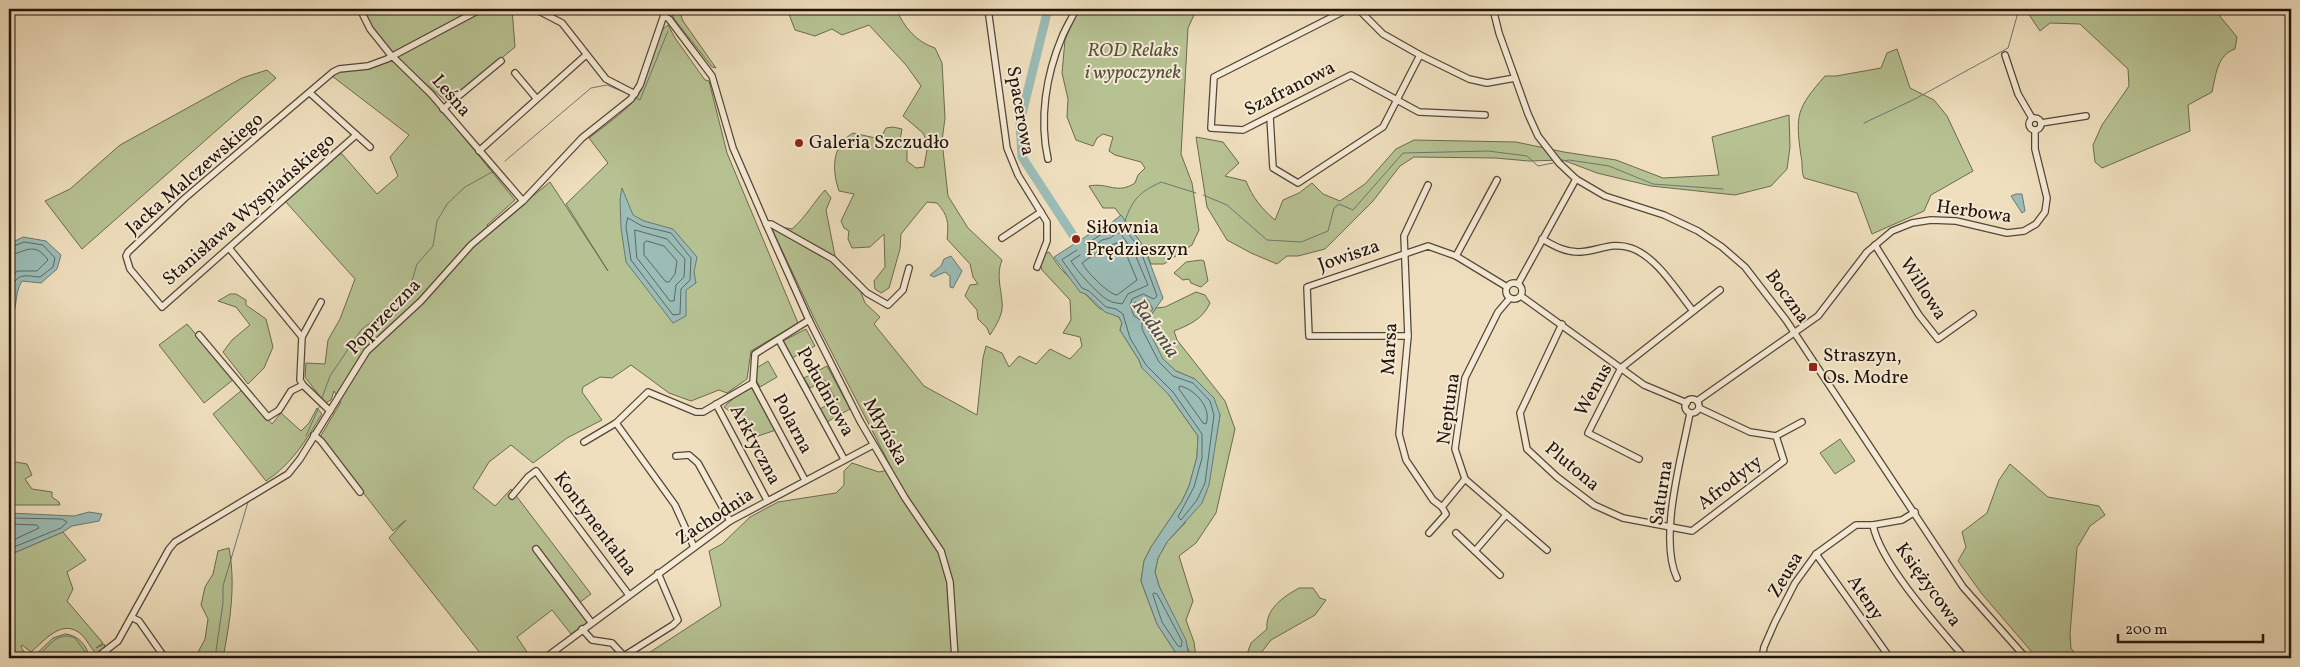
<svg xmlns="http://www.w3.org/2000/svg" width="2300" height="667" viewBox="0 0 2300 667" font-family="Vollkorn,serif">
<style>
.green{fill:#b7c293;stroke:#6c6a4e}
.water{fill:#9bbcb7;stroke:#6a7872;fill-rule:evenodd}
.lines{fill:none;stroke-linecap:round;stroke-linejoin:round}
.shore{stroke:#5e6860;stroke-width:1}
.stream{stroke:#6a7872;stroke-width:1}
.river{stroke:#9bbcb7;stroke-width:9}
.minor-casing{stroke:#544637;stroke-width:8}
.minor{stroke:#f5ead5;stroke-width:5.5}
.poi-dot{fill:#8f2418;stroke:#f5ead5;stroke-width:2}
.labels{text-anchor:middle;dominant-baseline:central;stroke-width:4;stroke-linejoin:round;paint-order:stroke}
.park-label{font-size:19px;font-style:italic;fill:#56503a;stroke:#f5ead5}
.street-label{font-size:19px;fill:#21130a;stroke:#f5ead5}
.poi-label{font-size:19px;fill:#21130a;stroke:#f5ead5;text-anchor:start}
.water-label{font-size:20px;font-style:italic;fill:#4c4e47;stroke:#f5ead5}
</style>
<rect width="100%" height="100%" fill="#efdfbe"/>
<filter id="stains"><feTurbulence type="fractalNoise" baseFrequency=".004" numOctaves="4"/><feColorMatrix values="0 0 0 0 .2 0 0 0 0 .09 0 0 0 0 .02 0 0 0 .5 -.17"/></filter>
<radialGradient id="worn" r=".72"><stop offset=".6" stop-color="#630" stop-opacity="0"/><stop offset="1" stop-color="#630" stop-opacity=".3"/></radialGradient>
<g class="green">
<polygon points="361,9 512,9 515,47 448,103 403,64 394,52 390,54 383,48"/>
<polygon points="681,9 680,13 683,21 716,68 712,67 675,20 669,10"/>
<path d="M787 9H896C905 28 915 41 935 48L942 63 945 118 942 141 948 196 968 228 1002 260C996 274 1001 288 1002 302 1004 313 996 326 990 335L987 328 978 319 977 310 965 296 970 285 978 284 973 277 970 264 947 239C949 223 948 215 937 203L927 202 901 234 900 249 889 288 881 293 875 289 874 281 885 267 884 234 870 247 852 248 848 239 849 231 844 228 841 221 854 194 839 191C832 170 831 146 853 133L880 139 886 128 893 127 902 129 900 140 907 144V161L916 168 924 167 928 144 923 133 903 116 921 86 906 65 869 25 842 35 832 29 815 36 795 30Z"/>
<path d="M1078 9H1194V15L1188 28 1181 154 1192 183 1199 230 1192 245 1164 264H1151L1144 247 1115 208H1103L1089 186C1108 182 1117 195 1135 183L1138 175 1145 168 1141 162 1115 155 1109 151 1113 137 1103 134 1097 138 1093 146 1076 140 1067 117 1068 99 1062 73 1065 40Z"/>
<path d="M2214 9 2237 37 2235 49C2217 55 2216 75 2212 92L2188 105 2190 131 2102 168 2095 162 2093 145 2102 125 2129 86 2128 69 2080 24 2050 23 2040 31 2026 10Z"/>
<path d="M668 25 675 38 705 80 709 81 727 153 798 323 751 351 747 379 727 393 719 390 691 401 669 393 631 365 612 378 600 377 583 387 582 392 602 420 567 438 533 463 511 445 489 462 473 488 495 506 511 489 591 594 579 603 591 620 571 634 552 610 517 637 531 658H484L389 538 406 520 393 531 320 437 341 402 334 391 331 400 325 403 305 377 306 363 325 364 328 340 340 319 355 279 285 201 338 154H342L377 194 398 176 390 157 409 135 332 76 337 72 387 61 394 62 430 96 515 200 487 225 490 231 550 182 608 271 566 204 608 163 589 138C604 126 633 107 641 90 648 75 655 31 668 25Z"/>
<path d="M1897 49 1910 88 1934 100 1947 116 1973 171 1931 195 1924 211 1872 234 1857 193 1804 178C1801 170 1803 164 1801 156 1795 114 1797 108 1825 76H1836L1881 68 1887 53Z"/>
<polygon points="267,70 276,78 82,249 45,201 70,189 120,145 242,78"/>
<path d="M1789 115 1790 147 1787 169 1771 186 1735 195 1651 186 1597 173 1563 160 1529 161 1495 158 1414 157 1400 166 1373 201 1325 249 1298 256H1287L1277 264 1251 253 1227 240 1207 207 1196 137 1223 142 1239 163 1225 176 1246 181C1253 198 1261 208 1275 220L1283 200 1299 193 1312 183 1323 194 1340 201 1365 184 1396 149 1414 140 1516 142 1564 152 1616 160 1663 178 1719 175 1712 137Z"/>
<path d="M825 190 831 198 826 210 835 256 860 290 865 303 880 317 874 324 924 386 977 415 983 358 986 346 1002 353 1009 367 1019 356 1036 364 1050 349 1070 359 1082 346 1080 337 1063 333 1071 320 1070 300 1042 270 1040 264 1043 255 1049 252 1060 268 1099 308 1119 317 1122 323 1120 330 1139 360 1142 368 1169 395 1198 436 1197 457 1189 486 1182 501 1151 547 1144 561 1141 581 1157 624 1176 653 1177 658H641L721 606 709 551 722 544 750 517 778 502 836 493 844 485V471L852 463 879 472 892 469 815 320 770 225 792 229C806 217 813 203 825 190Z"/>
<polygon points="1201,260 1204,261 1208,281 1201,287 1191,283 1189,279 1183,280 1174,273 1186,262"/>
<path d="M1196 292 1205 295 1210 303C1203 319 1189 325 1174 331L1177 340 1225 401 1235 429 1216 513 1196 543 1179 556 1193 601 1186 620 1194 642 1196 658H1189V651L1159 586 1155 572 1158 558 1167 542 1185 523 1216 438 1220 415 1195 379 1176 371 1162 359 1146 327 1149 318 1156 308 1165 307Z"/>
<polygon points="230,294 236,294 246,300 246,305 266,319 273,347 264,368 248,384 223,352 232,340 250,325 236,307 218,301"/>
<polygon points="1143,299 1148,300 1153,309 1146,317 1138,313 1134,304"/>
<polygon points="187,324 234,379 204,403 159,345"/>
<polygon points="806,329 815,346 792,358 783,341"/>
<polygon points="768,361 777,377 760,387 754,376 755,369"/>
<polygon points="827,366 850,409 827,422 820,409 836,400 825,380 810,388 804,378"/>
<polygon points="753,387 776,430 755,437 749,426 724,407 735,397"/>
<path d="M242 390 272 424 281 413 301 431 309 423 317 408 322 414C306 440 292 464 266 481L213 414Z"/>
<polygon points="1840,439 1855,461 1835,474 1820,453"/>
<polygon points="16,462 27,464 32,475 25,479 32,489 52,492 52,497 59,502 60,505 9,505 9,468"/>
<polygon points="2010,464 2048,497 2099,506 2105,515 2090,526 2077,548 2070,634 2071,648 2078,658 2037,658 1982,594 1958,561 1966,547 1962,532 1987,513 1999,480"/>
<path d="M63 532 86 560 67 572 73 589 67 601 103 643 96 648 104 644 105 647 98 654 96 653C90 648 87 639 81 634 62 618 45 640 31 652L22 645 21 647 26 655 23 658H9V555Z"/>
<path d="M229 548C236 586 230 621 223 658H195L205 639 208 619 201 605 205 587 213 574 218 551Z"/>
<path d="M1299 588H1313L1320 598 1326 600 1315 615 1271 640 1257 658H1250L1247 654 1251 643 1267 629C1265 609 1283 597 1299 588Z"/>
<path d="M65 634C78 635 88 646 89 658H32L53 638Z"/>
</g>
<g class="water">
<polygon points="622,188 633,215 644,221 673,229 697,257 694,272 696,283 686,290 686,316 673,323 626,262 621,228 620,199"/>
<polygon points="2016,194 2022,194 2025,211 2022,213 2011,196"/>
<path d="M1121 215 1144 247 1163 298 1149 318 1147 327 1163 359 1176 371 1195 379 1214 398 1220 415 1209 485 1202 503 1167 542 1158 558 1155 572 1159 586 1186 640 1189 658H1177L1176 653 1157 624 1141 581 1144 561 1151 547 1182 501 1189 486 1197 457 1198 436 1169 395 1142 368 1139 360 1120 330 1122 323 1119 317 1105 312 1086 294 1080 292 1054 257 1099 228 1093 226 1094 221 1105 228ZM1143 299 1148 300 1153 309 1146 317 1138 313 1134 304 1135 302 1141 304Z"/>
<path d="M23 237 46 241 61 255 57 269 41 283 22 281C13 295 19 310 9 322V244Z"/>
<polygon points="951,256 962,271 953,288 950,287 950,276 945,272 934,277 930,275 941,266 944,259"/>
<polygon points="89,512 102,514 99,521 72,526 63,532 9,555 9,513 74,516"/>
</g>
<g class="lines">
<g class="shore">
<polygon points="628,218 642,226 671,233 691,258 690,280 681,289 680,314 673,315 631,260 626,227"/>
<polygon points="1118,224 1121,224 1140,249 1157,296 1154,299 1143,294 1132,299 1130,305 1134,316 1142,321 1142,329 1159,362 1173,376 1193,383 1210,401 1214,415 1205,483 1197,500 1181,520 1178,517 1194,487 1202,458 1202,434 1173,392 1146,365 1130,338 1123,314 1116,309 1106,307 1089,291 1082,288 1062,260"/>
<polygon points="635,230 667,239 685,259 684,277 676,285 674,301 670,301 637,258"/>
<path d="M1117 233H1120L1134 252 1148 285 1128 294 1122 304C1118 303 1114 303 1110 301 1101 298 1076 270 1071 261L1102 240 1110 238Z"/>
<polygon points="647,241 664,246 677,261 675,274 669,282 666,282 644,255 644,243"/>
<path d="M1118 243 1127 256 1137 280 1117 295C1108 294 1086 271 1082 263L1105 247Z"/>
<path d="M9 248 24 242 43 245 55 258 53 267 40 277C34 277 29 275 24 276 8 277 11 304 9 314"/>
<path d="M9 255C25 253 34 240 48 260L37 271H17L9 281"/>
<path d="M1180 386C1195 389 1212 408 1206 424L1203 423 1179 389Z"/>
<polyline points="9,518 62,519 67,522 61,528 9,549"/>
<polyline points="9,524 37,525 39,528 9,542"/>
<polygon points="1154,593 1157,594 1182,641 1181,647 1178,646 1162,622 1153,595"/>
</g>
<g class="stream">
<polyline points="675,12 675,9"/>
<polyline points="636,98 640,100 668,31"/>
<polyline points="1864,123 1915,99 2008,48 2019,9"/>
<polyline points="505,161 591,88 607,85 626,93"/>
<polyline points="1562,161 1569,160 1609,166 1653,184 1723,189"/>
<polyline points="1203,195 1227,205 1267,240 1301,242 1328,231 1334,208 1339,204 1353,210 1403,153 1488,151 1527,156 1538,166 1553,163"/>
<path d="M1125 221C1133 198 1140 192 1161 182L1196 193"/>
<polyline points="322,398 330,376 361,330 400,299 411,284 417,264 433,246 437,221 447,204 465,187 492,172"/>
<polyline points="306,436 319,407"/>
<polyline points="307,453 314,443"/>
<polyline points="9,656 23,654"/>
<path d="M38 657C49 645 58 631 75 638L86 653"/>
<polyline points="215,658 223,603 223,586 248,502 281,482"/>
</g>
<polyline class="river" points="1048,9 1020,122 1022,157 1084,252"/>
<g class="minor-casing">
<g id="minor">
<polyline points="360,9 370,29 390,54 431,94 523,201"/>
<polyline points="535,9 562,23 606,79 635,94"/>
<polyline points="988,9 1007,148 1018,175 1047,222 1047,241 1037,267"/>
<polyline points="1348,9 1214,77 1211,128 1243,130 1351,75 1419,112 1485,115"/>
<polyline points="1358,9 1383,34 1420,55 1469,79 1487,83 1515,78"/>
<polyline points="1493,9 1499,33 1528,114 1538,136 1559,163 1576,179 1605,196 1664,215 1698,231 1722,247 1745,267 1786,320 1963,587 2026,658"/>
<polyline points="664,16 669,19 712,76 733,148 766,224 809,320 860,421 905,498 941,551 950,582 955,658"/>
<polyline points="2005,55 2018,94 2032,118"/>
<polyline points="515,73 536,98"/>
<polyline points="310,93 370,147"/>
<polyline points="443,109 501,61"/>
<polyline points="1270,117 1273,168 1298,183 1383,127 1420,55"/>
<circle cx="2035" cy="124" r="6"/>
<polyline points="2041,123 2086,116"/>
<polyline points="356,135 162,307 130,269 126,256 128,252 185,198 333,72 339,69 368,66 387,59 481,9"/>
<polyline points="479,151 586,55"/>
<path d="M1048 159C1039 119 1046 75 1062 37 1066 27 1072 18 1076 9"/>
<polyline points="1428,185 1404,236 1408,336 1399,434 1406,460 1433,500 1442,507 1465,479"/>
<polyline points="766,224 771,224 833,259 867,293 888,305 903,290 909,268"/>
<polyline points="1002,238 1041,212"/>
<path d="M1542 239C1553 245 1564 252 1578 252 1597 252 1611 241 1631 248 1657 257 1676 290 1693 311"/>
<polyline points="1875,245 1919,315 1938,339 1973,314"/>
<polyline points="229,248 302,337"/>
<polyline points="1456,256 1497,180"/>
<circle cx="1514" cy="291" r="8"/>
<polyline points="1518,284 1576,179"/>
<polyline points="1521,296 1644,385 1687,403"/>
<polyline points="1510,298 1498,312 1465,378 1455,449 1465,479 1547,550"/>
<polyline points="321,302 302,337 300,380 303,385 330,411"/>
<polyline points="1562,324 1520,413 1527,449 1557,477 1594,505 1623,518 1692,531 1784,461 1776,436"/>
<polyline points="199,335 268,417 279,410 291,391 303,385"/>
<polyline points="1408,336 1309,336 1307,287 1428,246 1456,256 1507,287"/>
<polyline points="779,340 844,459"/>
<polyline points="753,383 805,480"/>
<circle cx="1692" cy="406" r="7"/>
<polyline points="1697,401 1818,316 1867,252 1892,231 1912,223 1931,220 1956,221 2007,233 2024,231 2036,224 2045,212 2047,198 2035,149 2035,131"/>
<polyline points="716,404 767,500"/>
<polyline points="1699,408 1750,432 1776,436 1802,422"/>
<polyline points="616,423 675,505 694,547"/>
<polyline points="314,435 321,441 360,492"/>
<polyline points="584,442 616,423 648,392 696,412 703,412 753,383 755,354 809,320"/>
<polyline points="676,456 689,455 698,463 730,521"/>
<polyline points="1639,459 1588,433 1621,368 1720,290"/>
<polyline points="512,496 528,477 536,471 629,595"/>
<path d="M1873 525C1880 563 1939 628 1965 658"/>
<polyline points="1429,533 1446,514 1442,507"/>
<polyline points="1456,533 1500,575"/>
<polyline points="536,549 591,622"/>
<polyline points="1475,551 1506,515"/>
<polyline points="1816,554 1890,658"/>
<path d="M1677 578C1658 538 1682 456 1690 413"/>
<polyline points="133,618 139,621 165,658"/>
<polyline points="582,629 592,640 612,643 624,656 673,625 678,620 658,573"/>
<polyline points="96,658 118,641 169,549 175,542 288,474 300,459 367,351 421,301 471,245 523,201 582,138 631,99 640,85 666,9"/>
<polyline points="545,658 730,521 873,445"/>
<polyline points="1762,658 1764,647 1775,622 1795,583 1816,554 1856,525 1873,525 1902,520 1915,512"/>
</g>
</g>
<use href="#minor" class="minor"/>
</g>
<g class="poi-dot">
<circle cx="799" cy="143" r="5"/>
<circle cx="1076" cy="239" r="5"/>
<rect x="1808" y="362" width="10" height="10" rx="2.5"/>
</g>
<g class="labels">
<g class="park-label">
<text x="1133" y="51">ROD Relaks<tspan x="1133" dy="22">i wypoczynek</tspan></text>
</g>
<g class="street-label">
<text transform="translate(1290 89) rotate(-27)">Szafranowa</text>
<text transform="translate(451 96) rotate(49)">Leśna</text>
<text transform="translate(1020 111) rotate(80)">Spacerowa</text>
<text transform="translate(195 174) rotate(-41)">Jacka Malczewskiego</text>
<text transform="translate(249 210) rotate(-41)">Stanisława Wyspiańskiego</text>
<text transform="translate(1974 212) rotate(8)">Herbowa</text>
<text transform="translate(1349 256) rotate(-19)">Jowisza</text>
<text transform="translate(1923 289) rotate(57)">Willowa</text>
<text transform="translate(1787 297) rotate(54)">Boczna</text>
<text transform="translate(384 317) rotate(-46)">Poprzeczna</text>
<text transform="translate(1390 349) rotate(-87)">Marsa</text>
<text transform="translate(1594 390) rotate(-61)">Wenus</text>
<text transform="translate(825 392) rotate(61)">Południowa</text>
<text transform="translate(1449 409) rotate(-82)">Neptuna</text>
<text transform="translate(792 424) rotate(62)">Polarna</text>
<text transform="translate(885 432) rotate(61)">Młyńska</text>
<text transform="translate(755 445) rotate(62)">Arktyczna</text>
<text transform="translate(1572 467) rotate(40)">Plutona</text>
<text transform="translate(1730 483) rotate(-38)">Afrodyty</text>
<text transform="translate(1662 493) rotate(-81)">Saturna</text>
<text transform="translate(715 517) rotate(-33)">Zachodnia</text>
<text transform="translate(595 524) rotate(53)">Kontynentalna</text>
<text transform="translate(1786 575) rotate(-59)">Zeusa</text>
<text transform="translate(1928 585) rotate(54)">Księżycowa</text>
<text transform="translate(1865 598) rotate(56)">Ateny</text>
</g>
<g class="poi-label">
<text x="809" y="143">Galeria Szczudło</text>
<text x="1086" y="228">Siłownia<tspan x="1086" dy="22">Prędzieszyn</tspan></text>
<text x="1823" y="356">Straszyn,<tspan x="1823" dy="22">Os. Modre</tspan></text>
</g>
<g class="water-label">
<text transform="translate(1155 329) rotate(55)">Radunia</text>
</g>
</g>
<rect width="2300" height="667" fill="none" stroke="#efdfbe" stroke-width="30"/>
<rect x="10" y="10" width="2280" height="647" fill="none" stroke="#21130a" stroke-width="2.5"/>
<rect x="15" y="15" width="2270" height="637" fill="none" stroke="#21130a"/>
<path d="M2118 634v8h145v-8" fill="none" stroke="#21130a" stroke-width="2.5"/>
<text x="2125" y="634" font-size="15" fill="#21130a" stroke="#f5ead5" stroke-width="4" paint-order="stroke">200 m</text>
<rect width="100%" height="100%" filter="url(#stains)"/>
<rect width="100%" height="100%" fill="url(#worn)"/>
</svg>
